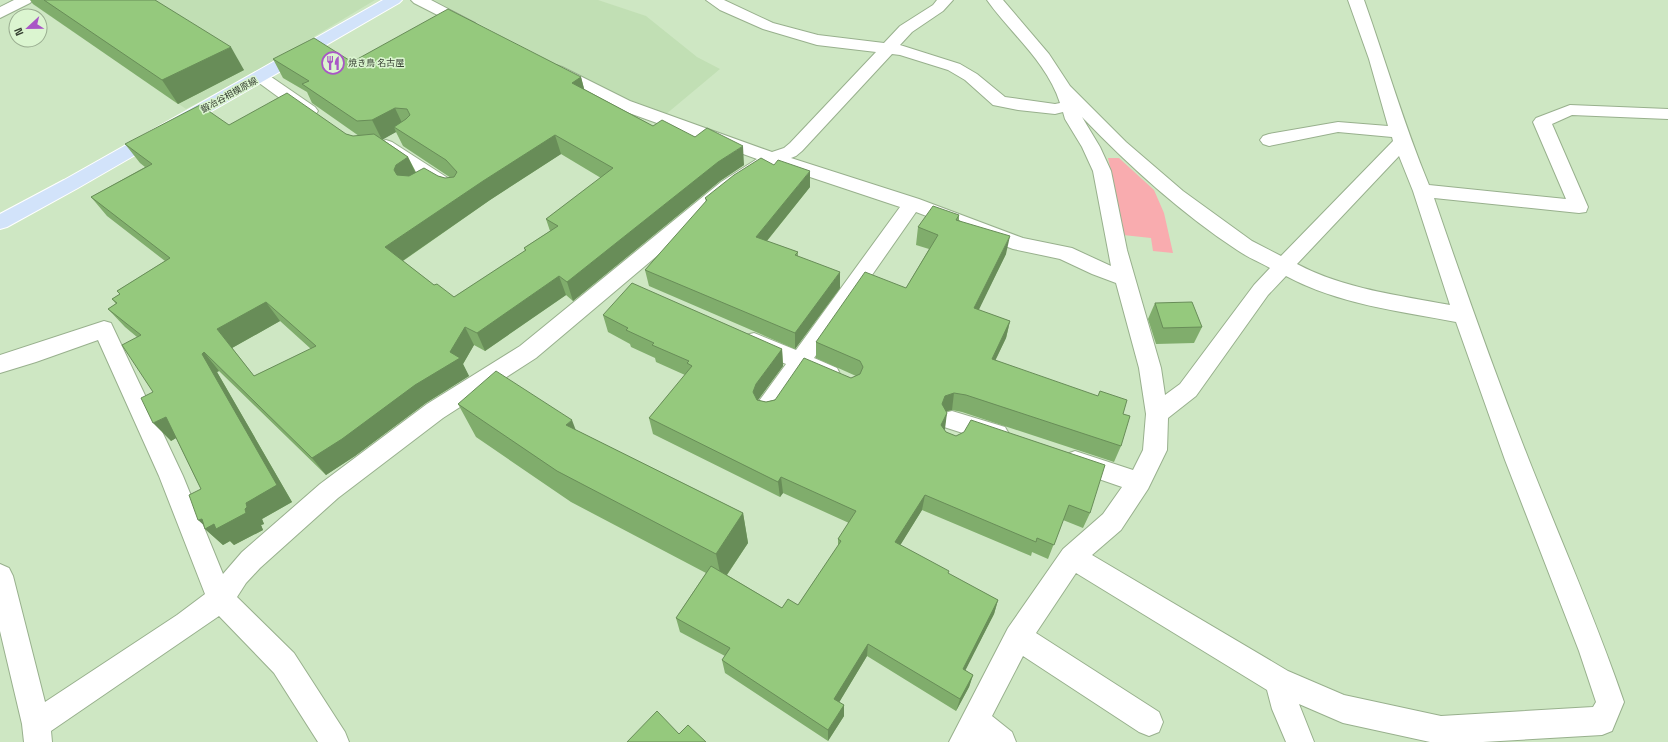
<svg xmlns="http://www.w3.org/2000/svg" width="1668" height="742" viewBox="0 0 1668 742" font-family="'Space Grotesk','Noto Sans JP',sans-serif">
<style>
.built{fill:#c1dfb4}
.green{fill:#f9acaf}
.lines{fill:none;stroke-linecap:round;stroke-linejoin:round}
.minor-casing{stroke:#98b08d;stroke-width:2}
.major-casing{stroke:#fff;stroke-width:2}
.minor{fill:#fff;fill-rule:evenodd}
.major{fill:#d2e3fa;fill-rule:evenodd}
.wall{fill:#80ad6c;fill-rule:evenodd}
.shaded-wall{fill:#688d58}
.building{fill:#95c97d;stroke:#688d58;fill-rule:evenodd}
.labels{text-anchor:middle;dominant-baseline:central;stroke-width:3;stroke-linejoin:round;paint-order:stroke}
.far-poi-label{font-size:9px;fill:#353f31;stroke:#dbf5d0;text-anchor:start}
.far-street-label{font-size:9px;fill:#353f31;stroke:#dbf5d0}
</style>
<rect width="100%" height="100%" fill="#cee7c3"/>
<g class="built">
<polygon points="37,0 375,0 250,75 186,109 31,3"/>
<polygon points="434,0 598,0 646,16 697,57 720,69 665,115 595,85"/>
</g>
<polygon class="green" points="1108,158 1119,158 1154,190 1164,213 1173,253 1153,251 1151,238 1123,235 1115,189"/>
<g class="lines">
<g class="minor-casing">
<g id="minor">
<polygon points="14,0 33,0 30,3 0,18 0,7"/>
<polygon points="411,0 431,0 475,23 478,26 475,29 470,31 465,29 414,3"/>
<path d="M706 0H724L773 23 818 35 884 43 900 26 933 5 937 0H953L943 11 912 32 900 45 960 64 977 74 1005 97 1055 104 1060 103C1047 62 1011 34 987 0H1003L1049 54 1070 86 1126 142 1183 191 1252 241 1281 256 1393 141 1392 137 1338 132 1269 146 1263 144 1260 140 1263 136 1269 134 1338 122 1388 126 1369 59 1348 0H1364C1386 62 1404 125 1429 185L1566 199 1533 122 1536 118 1570 105 1668 109V119L1572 115 1552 124 1588 207 1586 212 1579 213 1434 198C1464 286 1495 374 1529 460 1561 541 1596 620 1624 702L1612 731 1602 735 1483 742H1430L1343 723 1299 704 1314 742H1286L1272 709 1267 690 1076 573 1036 633 1159 712 1163 722 1159 732 1149 736 1139 732 1023 656 992 716 1012 732 1016 742H949L1008 628 1063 549 1103 514 1122 487 1067 468 1063 461 1067 454 1075 451 1133 470 1143 450 1146 414 1139 368 1116 283 1092 274 1060 259 1013 249 916 212 814 358 837 368 840 374 837 380 829 383 804 373 775 415 767 417 759 415 756 408 759 401 786 364 746 347 743 341 746 335 754 333 796 350 900 207 774 165 735 190 536 358 443 418 338 498 260 568 246 583 237 597 294 653 345 732 349 742H318L274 673 219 616 51 731 52 742H24L22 724 0 631V564L9 568 13 576 45 702 177 615 205 594 159 476 98 340 36 362 0 373V355L104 321 111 323 183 476 223 574 242 552 320 484 427 404 520 346 721 182 757 159 618 109 550 73 548 70 550 67 556 65 562 67 630 101 772 152 784 148 790 143 876 52 817 45 763 29 720 10ZM892 54 900 55 948 70 965 80 993 105 1018 110 1055 114 1063 112 1065 119 1082 147 1093 171 1111 266 1072 248 1023 238 919 199 791 158 796 156 802 151ZM1082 117C1129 166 1181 213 1237 250 1247 257 1259 262 1270 268L1254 285 1180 384 1165 395 1161 368 1127 250 1111 171 1100 147ZM1399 156 1413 191 1450 305C1398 295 1344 289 1297 264ZM1286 276C1338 304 1398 311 1456 322L1505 460 1579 651 1596 702 1593 707 1441 716 1344 695 1288 671 1092 555 1121 530 1148 489 1167 450 1168 418 1196 396 1268 295Z"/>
<polygon points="261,72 267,74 315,107 318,111 315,115 309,116 303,115 255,80 253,77 255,74"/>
<polygon points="386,140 392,142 454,182 456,186 454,190 447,192 440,190 380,150 377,146 380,142"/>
<polygon points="952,411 1005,427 1009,434 1005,441 997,444 944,427 941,420 944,413"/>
</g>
</g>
<g class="major-casing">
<polygon id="major" points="383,0 402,0 399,3 78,188 7,227 0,229 0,214 64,180"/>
</g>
<use href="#minor" class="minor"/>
<use href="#major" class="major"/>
</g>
<g class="wall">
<polygon points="30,0 155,0 244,70 178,104 33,4"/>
<path d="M273 59 352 62 581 77 584 89 653 126 744 165 720 181 573 301 566 295 485 351 474 345 463 364 469 376 426 403 355 456 326 475 219 371 217 372 292 502 262 519 264 524 261 525 263 530 234 545 230 541 223 545 205 529 201 489 176 438 171 441 153 392 137 337 125 327 108 309 116 304 112 299 120 294 117 291 165 261 107 216 91 197 145 167 140 163 125 144 229 125 346 134 353 136H359L312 103 307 92 283 78ZM396 132 403 146 451 178H445L438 176 416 172 408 157 382 139ZM561 154 601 178 546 219 550 231 524 248 525 251 454 297 434 285 403 261 490 200ZM280 321 311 349 254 376 232 348Z"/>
<polygon points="810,187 767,241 798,252 798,256 840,288 795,349 649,286 645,270 706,202 705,198"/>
<polygon points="959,215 959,220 1006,254 978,310 1010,321 1006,338 995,360 1123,414 1121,446 1114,462 962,412 952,410 947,411 944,430 946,432 1090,513 1083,528 1063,520 1048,559 1032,552 1031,556 922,510 900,545 948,574 998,600 994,614 965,670 973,675 969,687 956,711 867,656 839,702 844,705 844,716 828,741 725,673 722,660 725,656 680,632 676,618 706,573 571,502 476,437 458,404 576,430 743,513 748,543 727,575 782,608 798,605 838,546 838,539 849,523 783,493 780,497 653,434 649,418 685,375 656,362 655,358 631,347 630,344 608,332 603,315 782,349 783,366 758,400 766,402 851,378 856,376 816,358 816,342 906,288 929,249 916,245 918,227"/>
<polygon points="1155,303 1202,327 1194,343 1156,344 1148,319"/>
</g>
<g class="shaded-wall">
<polygon points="231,47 244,70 178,104 162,80"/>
<polygon points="581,77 586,96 572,83"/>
<polygon points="395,108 404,127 394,127 396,132 382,140 372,120"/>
<polygon points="555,135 561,154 490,200 395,266 385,247 483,181"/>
<polygon points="743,146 744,165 720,181 573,301 567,282 718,162"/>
<polygon points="408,157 417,176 404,190 394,170 396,165"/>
<polygon points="810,171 810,187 757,253 756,237"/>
<polygon points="1010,236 1006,254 971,326 974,308"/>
<polygon points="840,272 840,288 795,349 795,333"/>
<polygon points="559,276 566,295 485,351 477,333"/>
<polygon points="266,302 280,321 232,348 268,394 217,329"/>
<polygon points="1010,321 1006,338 988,376 992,359"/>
<polygon points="465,327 474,345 463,364 469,376 426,403 355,456 326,475 312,458 450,352"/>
<polygon points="782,349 783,366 758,400 755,409 753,392 756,384"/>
<polygon points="204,352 219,371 217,372 292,502 262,519 264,524 261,525 263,530 234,545 230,541 223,545 205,529 207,528 198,520 245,509 246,503 202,354"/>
<polygon points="954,393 952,410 943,412 942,404 945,396"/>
<polygon points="947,413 945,429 939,441 941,425"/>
<polygon points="166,417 183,434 171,441 153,423"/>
<polygon points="572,420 584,452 566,425"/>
<polygon points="781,477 783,493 780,497 778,482"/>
<polygon points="925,495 922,510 893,557 895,542"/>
<polygon points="743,513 748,543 722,582 716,554"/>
<polygon points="998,600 994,614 960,681 963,669"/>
<polygon points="868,644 867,656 834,711 834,699"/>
<polygon points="973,675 969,687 956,711 960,699"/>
<polygon points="844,705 844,716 828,741 828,730"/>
</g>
<g class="building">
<polygon points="44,0 155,0 231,47 162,80"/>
<path d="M448 9 581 77 572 83 653 126 662 120 695 137 707 128 743 146 718 162 567 282 559 276 477 333 465 327 450 352 460 358 415 385 342 439 312 458 204 352 202 354 277 485 246 503 247 507 245 509 246 513 216 529 214 524 205 529 202 519 198 520 189 495 201 489 166 417 153 423 141 398 153 392 122 345 141 335 108 309 117 303 112 299 120 294 117 291 170 258 91 197 152 164 125 144 200 105 229 125 287 93 346 134 353 136 374 134 408 157 396 165 394 170 397 175 409 176 424 168 438 176 445 178 454 177 457 172 446 160 394 127 406 119 410 115 407 109 395 108 372 120 357 121 302 84 309 81 273 59 314 38 352 62ZM555 135 613 168 546 219 558 226 524 248 526 250 454 297 437 284 434 285 385 247 483 181ZM266 302 316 346 254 376 217 329Z"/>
<polygon points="761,158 774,165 778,160 810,171 756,237 798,252 795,255 840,272 795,333 645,270 707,200 705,198 734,175"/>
<polygon points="933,206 959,215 956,220 1010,236 974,308 1010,321 992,359 1098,396 1100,391 1127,400 1123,414 1130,416 1121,446 966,395 954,393 945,396 942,404 947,413 941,425 946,432 956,436 964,432 971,420 1105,465 1090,513 1069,505 1054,545 1037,538 1036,542 925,495 895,542 949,571 948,573 998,600 963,669 973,675 960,699 868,644 834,699 844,705 828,730 722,660 730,648 676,618 711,566 782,608 788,599 798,605 841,541 838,539 856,511 781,477 778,482 649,418 692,366 687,363 689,361 652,345 654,343 626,330 628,328 603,315 632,283 782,349 756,384 753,392 757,400 766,402 775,400 804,358 851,378 860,374 863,367 860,361 816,342 865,272 906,288 938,235 918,227"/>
<polygon points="1192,302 1202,327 1163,328 1155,303"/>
<polygon points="496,371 572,420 566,425 743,513 716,554 557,471 458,404"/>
<polygon points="657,711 679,734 688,725 706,742 627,742"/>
</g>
<defs>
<g id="restaurant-ring" transform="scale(1.15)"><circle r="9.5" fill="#dbf5d0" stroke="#a956c6" stroke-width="1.5"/><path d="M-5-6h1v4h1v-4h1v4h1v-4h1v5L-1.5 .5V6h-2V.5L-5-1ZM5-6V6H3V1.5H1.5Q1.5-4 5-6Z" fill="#a956c6"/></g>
</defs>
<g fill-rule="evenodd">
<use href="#restaurant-ring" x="333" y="63"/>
</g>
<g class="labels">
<g class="far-poi-label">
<text x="348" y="63">焼き鳥 名古屋</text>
</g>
<g class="far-street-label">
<text transform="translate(229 95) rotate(-29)">鍛冶谷相模原線</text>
</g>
</g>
<g transform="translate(28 28) rotate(248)"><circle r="19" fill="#dbf5d0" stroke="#99ac90"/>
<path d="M0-3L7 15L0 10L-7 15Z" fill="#a956c6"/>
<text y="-6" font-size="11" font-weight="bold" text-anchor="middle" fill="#353f31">N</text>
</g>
</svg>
